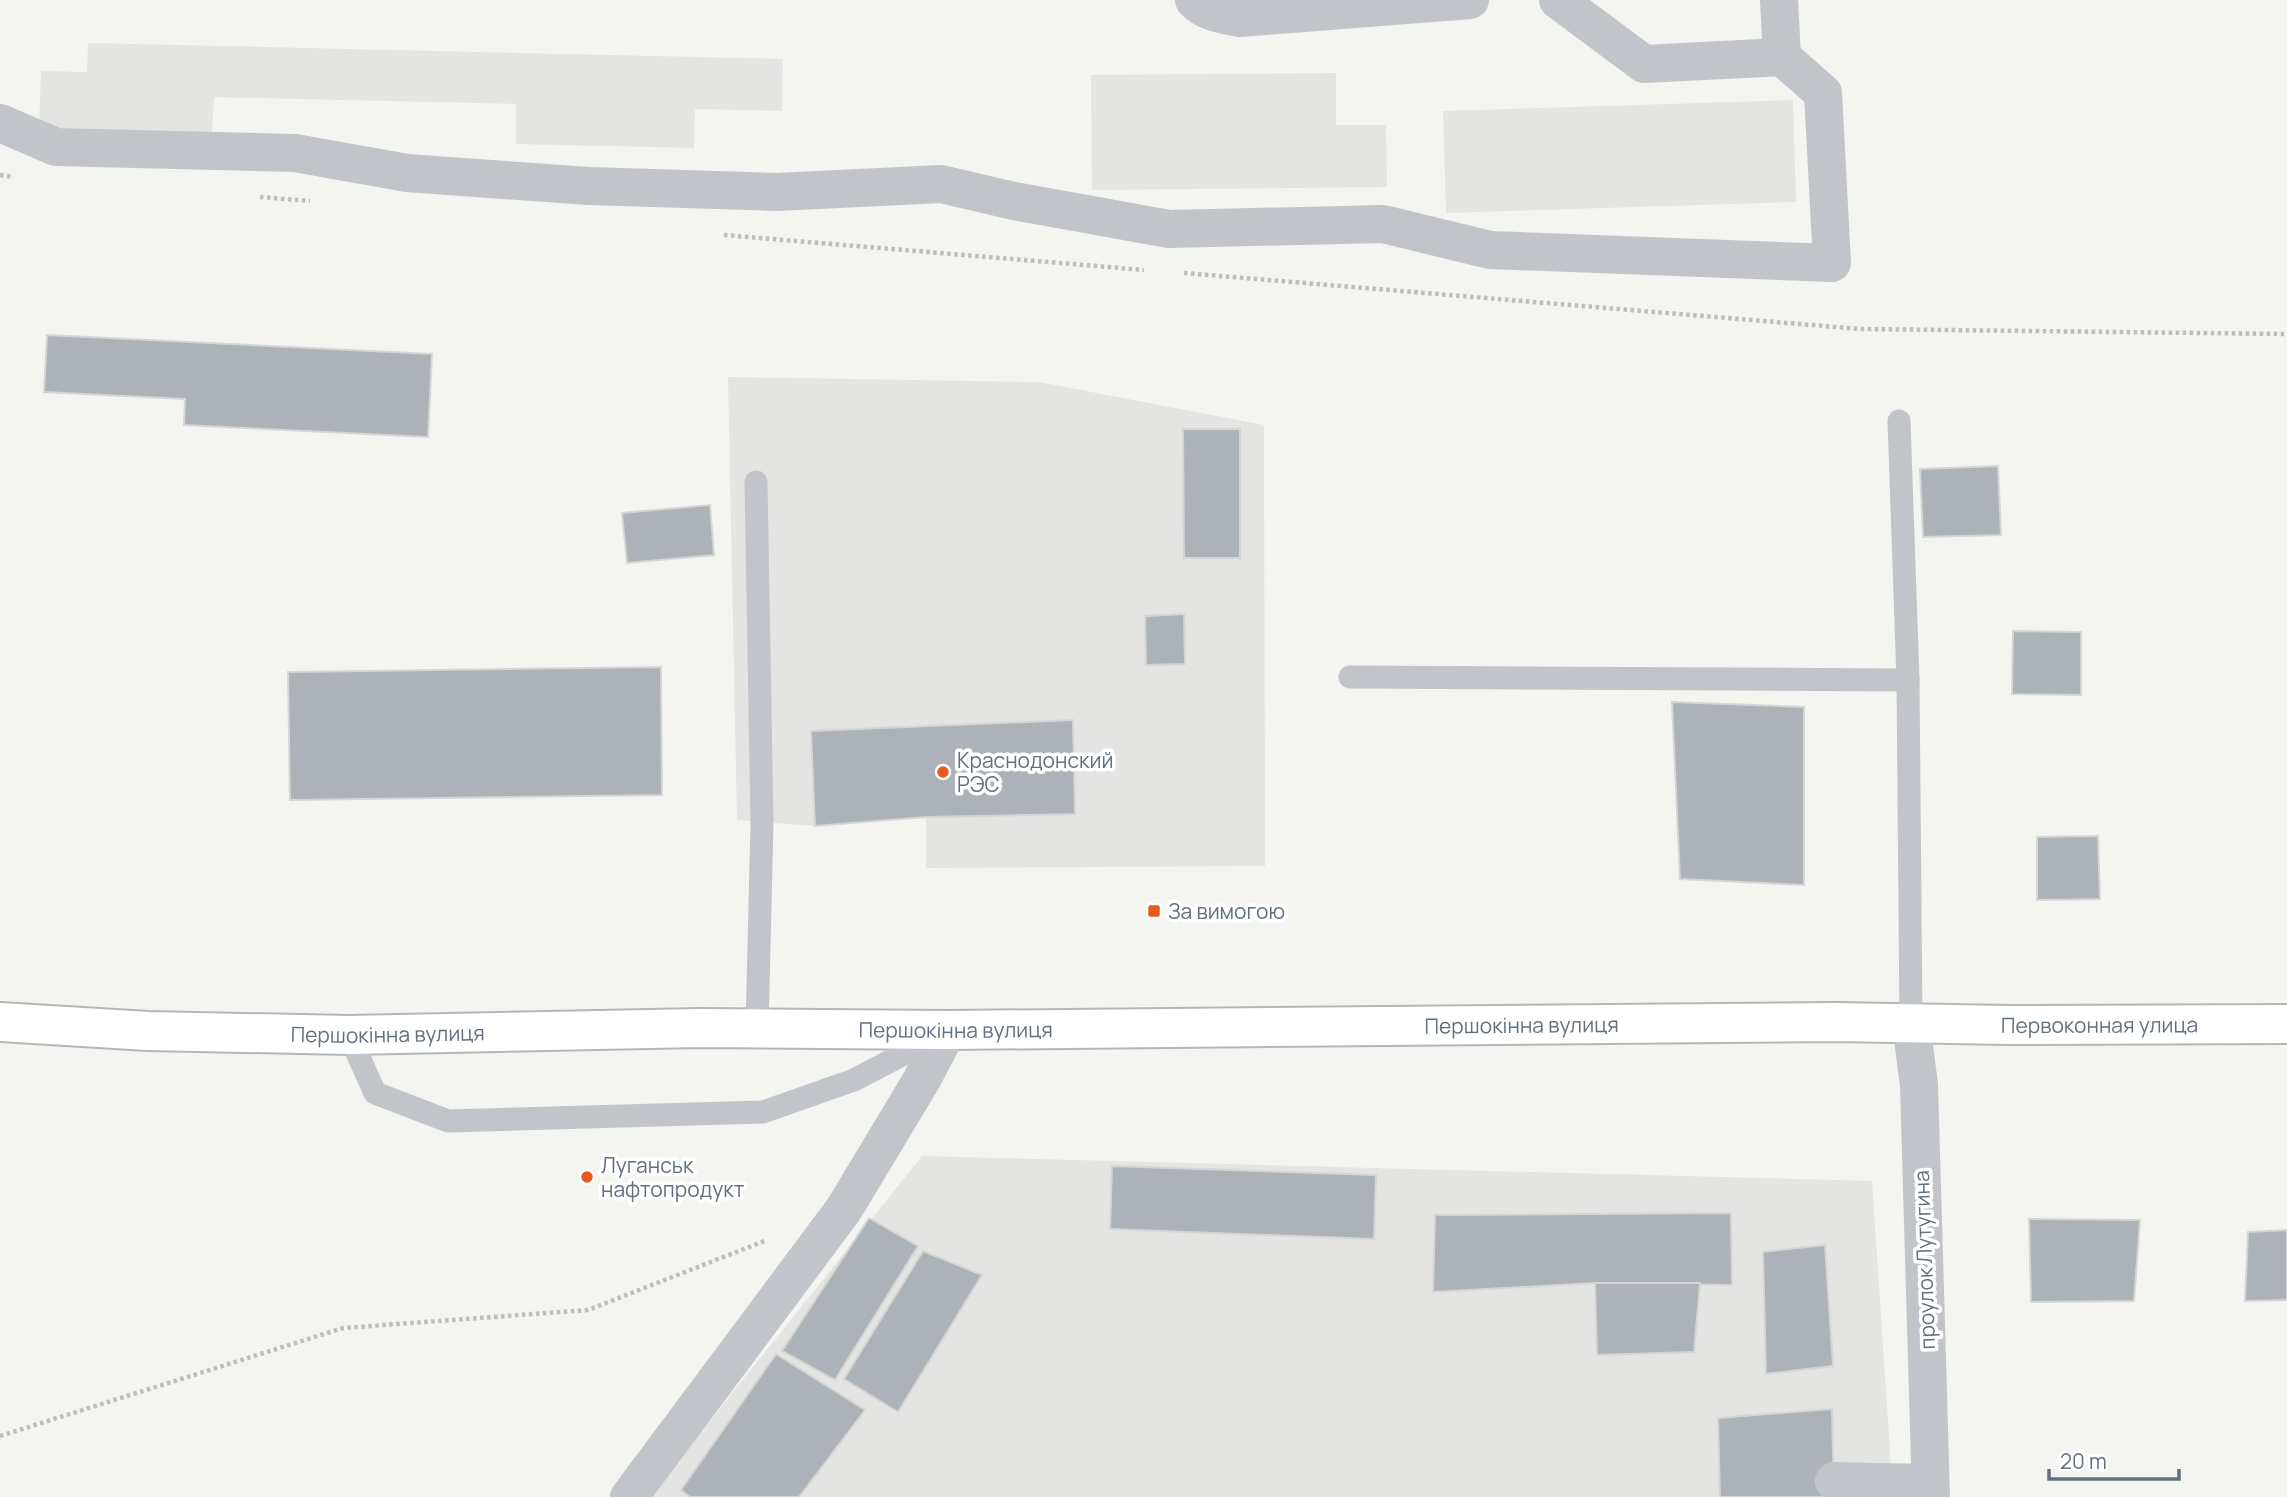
<svg xmlns="http://www.w3.org/2000/svg" width="2287" height="1497" viewBox="0 0 2287 1497" font-family="Manrope,sans-serif">
<style>
.built{fill:#e4e5e3}
.building{fill:#acb2b8;stroke:#d5d5d3;stroke-width:2}
.lines{fill:none;stroke-linecap:round;stroke-linejoin:round}
.highway-casing{stroke:#b4b7ba;stroke-width:42}
.path{stroke:#bbbdbf;stroke-width:4.5;stroke-dasharray:3.5 3.5;stroke-linecap:butt}
.lane{stroke:#c1c4c8;stroke-width:23}
.street{stroke:#c1c4c8;stroke-width:38}
.highway{stroke:#fff;stroke-width:38}
.poi-dot{fill:#e65b1d;stroke:#fff;stroke-width:2.5}
.labels{text-anchor:middle;dominant-baseline:central;stroke-width:7;stroke-linejoin:round;paint-order:stroke}
.poi-label{font-size:21px;fill:#627182;stroke:#fff;text-anchor:start}
.street-label{font-size:21px;fill:#627182;stroke:#fff}
</style>
<rect width="100%" height="100%" fill="#f4f4f0"/>
<g class="built">
<polygon points="88,43 783,59 782,111 695,109 694,148 516,144 516,104 214,97 212,133 39,128 41,71 87,72"/>
<polygon points="1336,73 1336,125 1386,125 1387,187 1092,190 1091,75"/>
<polygon points="1793,100 1796,202 1446,213 1443,111"/>
<polygon points="728,377 1039,382 1264,425 1265,866 926,868 926,817 815,826 737,820"/>
<polygon points="922,1156 1872,1181 1893,1497 649,1497"/>
</g>
<g class="building">
<polygon points="47,335 432,354 428,437 184,425 185,399 44,392"/>
<polygon points="1183,429 1240,429 1240,558 1184,558"/>
<polygon points="1998,466 2001,535 1923,537 1920,469"/>
<polygon points="710,505 714,555 627,563 622,513"/>
<polygon points="1184,614 1185,664 1146,665 1145,616"/>
<polygon points="2013,631 2081,632 2081,695 2012,694"/>
<polygon points="661,667 662,795 290,800 288,672"/>
<polygon points="1672,702 1804,707 1804,885 1680,879"/>
<polygon points="1073,720 1075,814 926,817 815,826 811,731"/>
<polygon points="2098,836 2100,899 2037,900 2037,837"/>
<polygon points="1112,1166 1376,1175 1374,1239 1110,1229"/>
<polygon points="1731,1213 1732,1285 1595,1283 1433,1292 1435,1215"/>
<polygon points="869,1218 918,1246 835,1380 782,1351"/>
<polygon points="2029,1219 2140,1220 2134,1301 2031,1302"/>
<polygon points="2287,1230 2287,1300 2245,1301 2248,1232"/>
<polygon points="1825,1245 1833,1366 1766,1374 1763,1252"/>
<polygon points="923,1251 982,1275 898,1412 844,1379"/>
<polygon points="1595,1283 1700,1283 1694,1352 1597,1355"/>
<polygon points="776,1354 865,1410 799,1497 690,1497 681,1490"/>
<polygon points="1832,1409 1834,1497 1720,1497 1718,1418"/>
</g>
<g class="lines">
<g class="highway-casing">
<g id="highway">
<path id="s1" d="M0 1022 148 1031 349 1035 700 1028 948 1030 1836 1022 2009 1025 2287 1024"/>
</g>
</g>
<g class="path">
<polyline points="0,175 14,177"/>
<polyline points="260,197 310,201"/>
<polyline points="724,235 1144,270"/>
<polyline points="1184,273 1860,329 2287,334"/>
<polyline points="0,1436 343,1328 588,1310 767,1240"/>
</g>
<g class="lane">
<polyline points="1899,421 1908,680 1911,1023"/>
<polyline points="756,482 762,823 757,1028"/>
<polyline points="1350,677 1908,680"/>
<polyline points="349,1035 375,1093 448,1121 763,1112 854,1080 938,1036"/>
</g>
<g class="street">
<path d="M1194 0C1205 13 1225 15 1240 18L1470 0"/>
<polyline points="1779,0 1782,57"/>
<polyline points="0,123 56,147 295,153 407,173 589,186 777,192 941,184 1014,201 1169,229 1383,224 1490,250 1832,263 1823,93 1782,57 1644,64 1558,0"/>
<polyline points="1911,1023 1919,1085 1931,1497"/>
<polyline points="1834,1481 1930,1483"/>
<polyline points="629,1497 844,1209 921,1081 948,1030"/>
</g>
<use href="#highway" class="highway"/>
</g>
<g class="poi-dot">
<circle cx="943" cy="772" r="7"/>
<rect x="1147" y="904" width="14" height="14" rx="3.5"/>
<circle cx="587" cy="1177" r="7"/>
</g>
<g class="labels">
<g class="poi-label">
<text x="957" y="760">Краснодонский<tspan x="957" dy="24">РЭС</tspan></text>
<text x="1168" y="911">За вимогою</text>
<text x="601" y="1165">Луганськ<tspan x="601" dy="24">нафтопродукт</tspan></text>
</g>
<g class="street-label">
<text stroke="none"><textPath href="#s1" startOffset="1522">Першокінна вулиця</textPath></text>
<text stroke="none"><textPath href="#s1" startOffset="2100">Первоконная улица</textPath></text>
<text stroke="none"><textPath href="#s1" startOffset="956">Першокінна вулиця</textPath></text>
<text stroke="none"><textPath href="#s1" startOffset="388">Першокінна вулиця</textPath></text>
<text transform="translate(1924 1260) rotate(-92)">проулок Лутугина</text>
</g>
</g>
<path d="M2049 1469v10h130v-10" fill="none" stroke="#627182" stroke-width="3.5"/>
<text x="2060" y="1469" font-size="21" fill="#627182" stroke="#ffffff" stroke-width="5" paint-order="stroke">20 m</text>
</svg>
